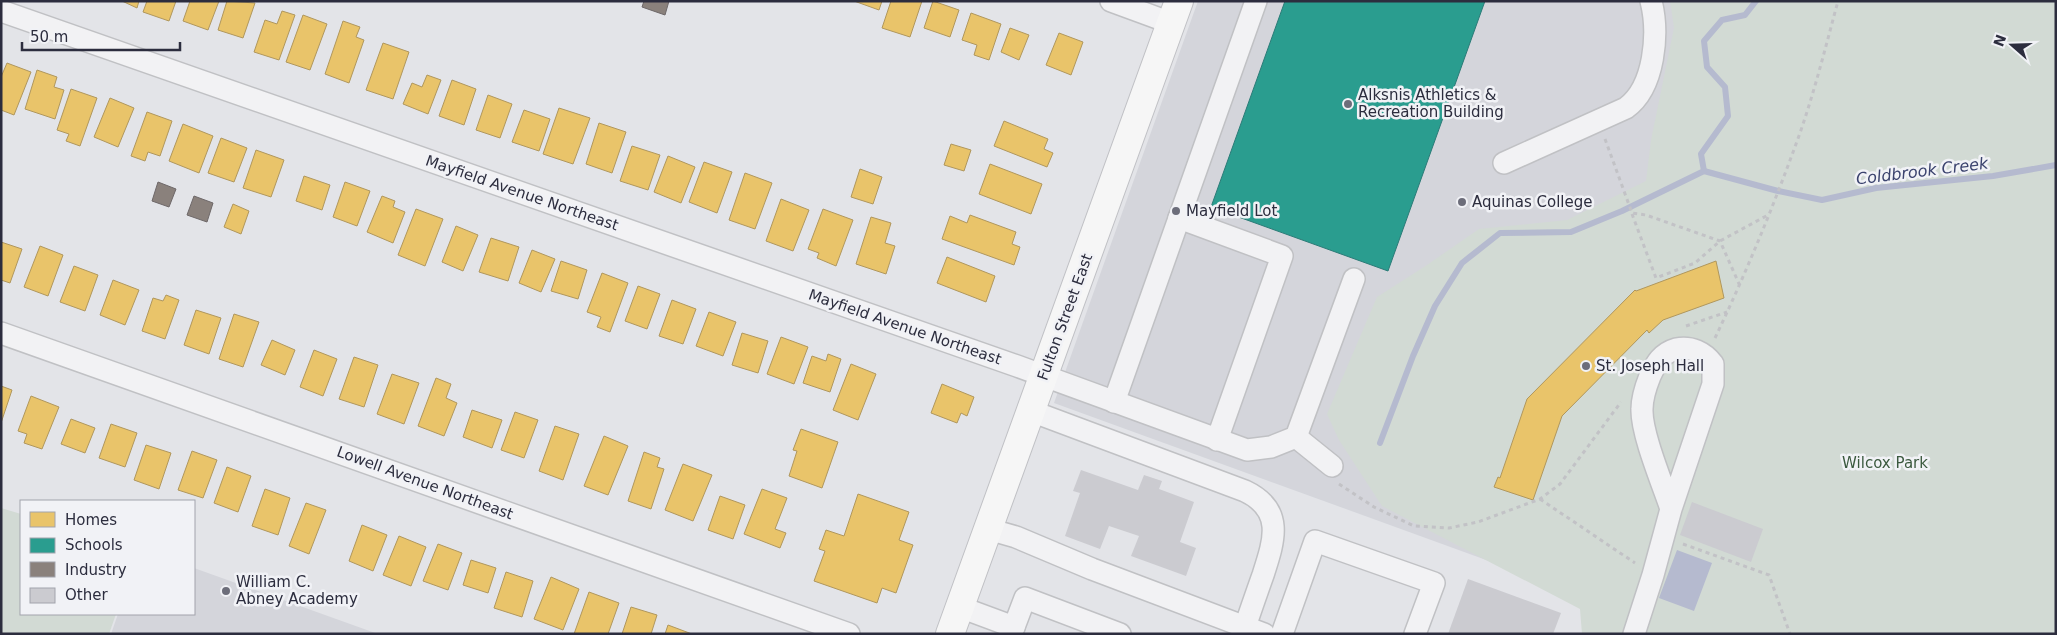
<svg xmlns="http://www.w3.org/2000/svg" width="2057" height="635" viewBox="0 0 2057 635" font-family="'DejaVu Sans',sans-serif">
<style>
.built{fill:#d4d5db}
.green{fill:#d2dad4}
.water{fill:#b5bacf}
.homes{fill:#e9c46a;stroke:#b0975d}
.schools{fill:#2a9d8f;stroke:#2b7b77}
.industry{fill:#8a817c;stroke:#6e6869}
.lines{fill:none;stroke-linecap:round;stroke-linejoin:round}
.stream{stroke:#b5bacf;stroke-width:6}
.building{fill:#cbcbd0}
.minor-casing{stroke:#c0c1c4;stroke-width:24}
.major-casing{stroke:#c0c1c5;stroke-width:30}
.path{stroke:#c2c2c6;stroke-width:3;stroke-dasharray:4 4;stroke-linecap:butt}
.minor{stroke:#f2f2f4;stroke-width:21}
.major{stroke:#f6f6f6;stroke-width:28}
.poi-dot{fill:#6c6d7a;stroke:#f1f2f6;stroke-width:2}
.labels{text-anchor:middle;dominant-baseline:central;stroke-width:5;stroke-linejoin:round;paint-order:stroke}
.poi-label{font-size:15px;fill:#2c2d3e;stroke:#f1f2f6;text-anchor:start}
.street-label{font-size:15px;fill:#2c2d3e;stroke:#f1f2f6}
.park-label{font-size:15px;fill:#3b593e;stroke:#f1f2f6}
.water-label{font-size:16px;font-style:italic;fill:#3b436e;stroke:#f1f2f6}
</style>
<rect width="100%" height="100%" fill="#e3e4e8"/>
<g class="built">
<polygon points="1198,1 1872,1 1646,618 1054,403"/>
<polygon points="194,568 378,634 111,634 118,614 194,614"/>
</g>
<g class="green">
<polygon points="1670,1 2056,1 2056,634 1582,634 1580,609 1382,506 1339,440 1327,414 1377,297 1424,267 1479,229 1567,220 1646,181 1651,140 1674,28"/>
<polygon points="1,508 21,514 21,614 116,614 109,634 1,634"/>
</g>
<polygon class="water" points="1677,550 1712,563 1694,611 1659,598"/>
<g class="homes">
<polygon points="122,1 139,1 137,8"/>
<polygon points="147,1 176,1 169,21 143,12"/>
<polygon points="190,1 219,1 208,30 183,21"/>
<polygon points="227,1 255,3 243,38 218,30"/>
<polygon points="854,1 882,1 879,10"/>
<polygon points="891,1 922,1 910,37 882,28"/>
<polygon points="933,1 959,10 950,37 924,28"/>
<polygon points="282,11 295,15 279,60 254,52 265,20 277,24"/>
<polygon points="971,13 1001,24 989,60 974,55 977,45 962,40"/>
<polygon points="303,15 327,24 310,70 286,62"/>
<polygon points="343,21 360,27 356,37 364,40 349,83 325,74"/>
<polygon points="1010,28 1029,35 1019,60 1001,52"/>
<polygon points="1059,33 1083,42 1071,75 1046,65"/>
<polygon points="383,43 409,52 393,99 366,90"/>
<polygon points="7,63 31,72 14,115 1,110 1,77"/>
<polygon points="37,70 57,77 54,87 64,90 55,119 25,109"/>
<polygon points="427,75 441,80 428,114 403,104 412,83 422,87"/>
<polygon points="452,80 476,89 464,125 439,116"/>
<polygon points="71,89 97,98 80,146 66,141 69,134 57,130"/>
<polygon points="488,95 512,104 500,138 476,130"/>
<polygon points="110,98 134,108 118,147 94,137"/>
<polygon points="559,108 590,118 573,164 543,154"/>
<polygon points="524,110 550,119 539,151 512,142"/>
<polygon points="147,112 172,121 160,156 148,152 145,161 131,156"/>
<polygon points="1004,121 1048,139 1044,149 1053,153 1047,167 994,146"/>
<polygon points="599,123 626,132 612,173 586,164"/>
<polygon points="183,124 213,136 199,173 169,161"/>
<polygon points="221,138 247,148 234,182 208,173"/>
<polygon points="951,144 971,150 964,171 944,165"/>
<polygon points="632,146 660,155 648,190 620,181"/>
<polygon points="256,150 284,160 271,197 243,188"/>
<polygon points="668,156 695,167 681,203 654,192"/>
<polygon points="704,162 732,172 717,213 689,202"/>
<polygon points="990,164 1042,184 1031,214 979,194"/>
<polygon points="860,169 882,177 873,204 851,197"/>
<polygon points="745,173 772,183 755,229 729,220"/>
<polygon points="304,176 330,185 322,210 296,201"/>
<polygon points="345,182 370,191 357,226 333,217"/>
<polygon points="382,196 395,201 393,207 405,212 393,243 367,232"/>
<polygon points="781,199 809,210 793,251 766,241"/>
<polygon points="233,204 249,211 241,234 224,227"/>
<polygon points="416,209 443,219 425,266 398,255"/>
<polygon points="823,209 853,220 836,266 817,258 819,253 808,249"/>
<polygon points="970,215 1016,232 1012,244 1020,247 1014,265 942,239 950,216 967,223"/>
<polygon points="871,217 891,223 885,243 895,246 886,274 856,264"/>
<polygon points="456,226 478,235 463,271 442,262"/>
<polygon points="491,238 519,247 508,281 479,272"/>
<polygon points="1,242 22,249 10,283 1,280"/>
<polygon points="40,246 63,255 48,296 24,287"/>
<polygon points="532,250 555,259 541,292 519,283"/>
<polygon points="947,257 995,276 986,302 937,283"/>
<polygon points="561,261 587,270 578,299 551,291"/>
<polygon points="1716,261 1724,298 1663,320 1649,333 1647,330 1562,416 1533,500 1494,487 1498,477 1500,478 1527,399 1635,290 1636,291"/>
<polygon points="74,266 98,275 85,311 60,302"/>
<polygon points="602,273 628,283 610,332 597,327 601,317 587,312"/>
<polygon points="113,280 139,290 125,325 100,315"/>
<polygon points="638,286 660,294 647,329 625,321"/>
<polygon points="166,295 179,300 165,339 142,331 153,298 163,301"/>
<polygon points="672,300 696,309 683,344 659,336"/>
<polygon points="196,310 221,318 209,354 184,345"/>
<polygon points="709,312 736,322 723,356 696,346"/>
<polygon points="234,314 259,322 243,367 219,359"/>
<polygon points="742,333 768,341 758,373 732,365"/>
<polygon points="781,337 808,347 794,384 767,374"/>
<polygon points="272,340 295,350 285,375 261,365"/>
<polygon points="314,350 337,359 323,396 300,387"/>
<polygon points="828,354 841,359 830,392 803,383 812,356 826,361"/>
<polygon points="354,357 378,365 364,407 339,399"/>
<polygon points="851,364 876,374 858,420 833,410"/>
<polygon points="392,374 419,383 404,424 377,414"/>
<polygon points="436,378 451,384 446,398 457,403 444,436 418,426"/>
<polygon points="942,384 974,397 967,416 961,413 957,423 931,413"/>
<polygon points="1,386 12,390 1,423"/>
<polygon points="31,396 59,407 42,449 24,443 27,434 18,431"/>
<polygon points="472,410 502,420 492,448 463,437"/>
<polygon points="515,412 538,420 524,458 501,450"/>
<polygon points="71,419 95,428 85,453 61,444"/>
<polygon points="111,424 137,433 125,467 99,458"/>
<polygon points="555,426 579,434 563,480 539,471"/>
<polygon points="801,429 838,442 822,488 789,476 797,451 793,450"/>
<polygon points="604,436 628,446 608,495 584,486"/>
<polygon points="146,445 171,453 159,489 134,480"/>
<polygon points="192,451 217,460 203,498 178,490"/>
<polygon points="644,452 660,458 657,467 664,469 651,509 628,501"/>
<polygon points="683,464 712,475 693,521 665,510"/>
<polygon points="227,467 251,476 238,512 214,503"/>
<polygon points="265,489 290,498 278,535 252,526"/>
<polygon points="762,489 787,498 775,529 786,533 780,548 744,534"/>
<polygon points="858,494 909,512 899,540 913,545 896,593 882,588 877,603 814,581 825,551 819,549 826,530 844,536"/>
<polygon points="720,496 745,505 733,539 708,530"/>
<polygon points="306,503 326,510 309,554 289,546"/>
<polygon points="362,525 387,535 373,571 349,561"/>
<polygon points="399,536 426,547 411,586 383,575"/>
<polygon points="438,544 462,553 448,590 423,581"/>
<polygon points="471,560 496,568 488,593 463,585"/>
<polygon points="506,572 533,581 522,617 494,608"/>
<polygon points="551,577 579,589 563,630 534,619"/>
<polygon points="589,592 619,603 608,634 574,634"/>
<polygon points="631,607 657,615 651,634 622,634"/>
<polygon points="668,625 692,634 665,634"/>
</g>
<polygon class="schools" points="1285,1 1485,1 1388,271 1211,207"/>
<g class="industry">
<polygon points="644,1 669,1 665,15 642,7"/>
<polygon points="158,182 176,189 169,207 152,201"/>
<polygon points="194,196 213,203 207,222 187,215"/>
</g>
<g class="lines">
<g class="stream">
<polyline points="1704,171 1778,191 1822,200 1876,188 1993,176 2056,165"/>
<polyline points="1380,443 1413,356 1435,306 1462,263 1500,233 1571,232 1622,211 1704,171 1701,154 1728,116 1725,87 1707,67 1704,41 1722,20 1745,15 1756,1"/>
</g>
</g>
<g class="building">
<polygon points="1081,470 1138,490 1144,475 1162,481 1159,489 1194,502 1180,542 1196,548 1186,576 1131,556 1139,536 1109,526 1100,549 1065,536 1080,493 1073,491"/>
<polygon points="1692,502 1763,529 1751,562 1680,535"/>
<polygon points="1468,579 1561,613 1553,634 1448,634"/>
</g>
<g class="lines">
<g class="minor-casing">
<g id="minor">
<polyline points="1111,1 1171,23"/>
<polyline points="1,11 1017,366 1247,450 1271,447 1296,437 1354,279"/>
<path d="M1504 163 1626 108C1655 87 1659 33 1651 1"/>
<polyline points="1179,218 1282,256 1217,440"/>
<polyline points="1,333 849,634"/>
<polyline points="1114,402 1256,1"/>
<path d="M1031 411 1245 491C1285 510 1274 541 1263 575 1257 592 1251 609 1245 627"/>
<polyline points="1296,437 1332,466"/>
<polyline points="988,529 1016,537 1092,569 1264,634"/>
<polyline points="960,607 1014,627 1011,634"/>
<polyline points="1014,627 1025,598 1120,634"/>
<polyline points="1282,634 1315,541 1434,583 1415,634"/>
<path d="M1634 634 1653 575 1671 509 1713 384V364C1704 352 1691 346 1676 349 1662 353 1656 363 1650 376 1646 386 1642 398 1642 409 1641 433 1663 485 1671 509"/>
</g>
</g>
<g class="major-casing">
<polyline id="major" points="950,634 1179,1"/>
</g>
<g class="path">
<polyline points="1605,139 1632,213 1646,215 1720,241 1740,286"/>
<polyline points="1632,214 1656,278 1695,263 1720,241 1768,215"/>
<polyline points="1686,326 1727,312"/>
<path d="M1715 338C1745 275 1772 210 1796 144 1813 98 1825 49 1838 1"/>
<polyline points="1339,484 1374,507 1414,526 1449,528 1478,522 1540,499 1560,484 1621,402"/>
<polyline points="1540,499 1635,563"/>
<polyline points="1683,544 1769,575 1790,634"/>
</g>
<use href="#minor" class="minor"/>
<use href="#major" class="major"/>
</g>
<g class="poi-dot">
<circle cx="1348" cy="104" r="5"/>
<circle cx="1462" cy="202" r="5"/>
<circle cx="1176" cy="211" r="5"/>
<circle cx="1586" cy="366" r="5"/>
<circle cx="226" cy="591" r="5"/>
</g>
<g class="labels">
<g class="poi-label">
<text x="1358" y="95">Alksnis Athletics &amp;<tspan x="1358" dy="17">Recreation Building</tspan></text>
<text x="1472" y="202">Aquinas College</text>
<text x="1186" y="211">Mayfield Lot</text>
<text x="1596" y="366">St. Joseph Hall</text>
<text x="236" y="582">William C.<tspan x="236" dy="17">Abney Academy</tspan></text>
</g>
<g class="street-label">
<text transform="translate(522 193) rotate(19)">Mayfield Avenue Northeast</text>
<text transform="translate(1065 317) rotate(-70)">Fulton Street East</text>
<text transform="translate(905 327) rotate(19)">Mayfield Avenue Northeast</text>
<text transform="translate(425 483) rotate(20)">Lowell Avenue Northeast</text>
</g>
<g class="park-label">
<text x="1885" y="463">Wilcox Park</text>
</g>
<g class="water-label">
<text transform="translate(1922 171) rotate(-7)">Coldbrook Creek</text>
</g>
</g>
<rect width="2057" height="635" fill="none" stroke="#2c2d3e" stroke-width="5"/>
<rect x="20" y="500" width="175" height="115" fill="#f1f2f6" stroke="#a2a3ac"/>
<rect x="30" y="512" width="25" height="15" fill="#e9c46a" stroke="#a2a3ac"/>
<text x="65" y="525" font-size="15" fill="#2c2d3e">Homes</text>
<rect x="30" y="538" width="25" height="15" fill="#2a9d8f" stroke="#a2a3ac"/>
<text x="65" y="550" font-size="15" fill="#2c2d3e">Schools</text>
<rect x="30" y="562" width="25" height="15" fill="#8a817c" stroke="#a2a3ac"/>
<text x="65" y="575" font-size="15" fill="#2c2d3e">Industry</text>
<rect x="30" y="588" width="25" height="15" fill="#cbcbd0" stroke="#a2a3ac"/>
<text x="65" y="600" font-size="15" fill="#2c2d3e">Other</text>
<g transform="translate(2012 45) rotate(290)" stroke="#f1f2f6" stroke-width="4" paint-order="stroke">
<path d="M0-4L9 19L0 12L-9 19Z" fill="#2c2d3e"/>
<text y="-8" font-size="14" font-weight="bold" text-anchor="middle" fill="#2c2d3e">N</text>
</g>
<path d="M22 42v8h158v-8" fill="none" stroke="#2c2d3e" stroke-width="2.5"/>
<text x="30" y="42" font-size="15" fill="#2c2d3e" stroke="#f1f2f6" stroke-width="4" paint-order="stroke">50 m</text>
</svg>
